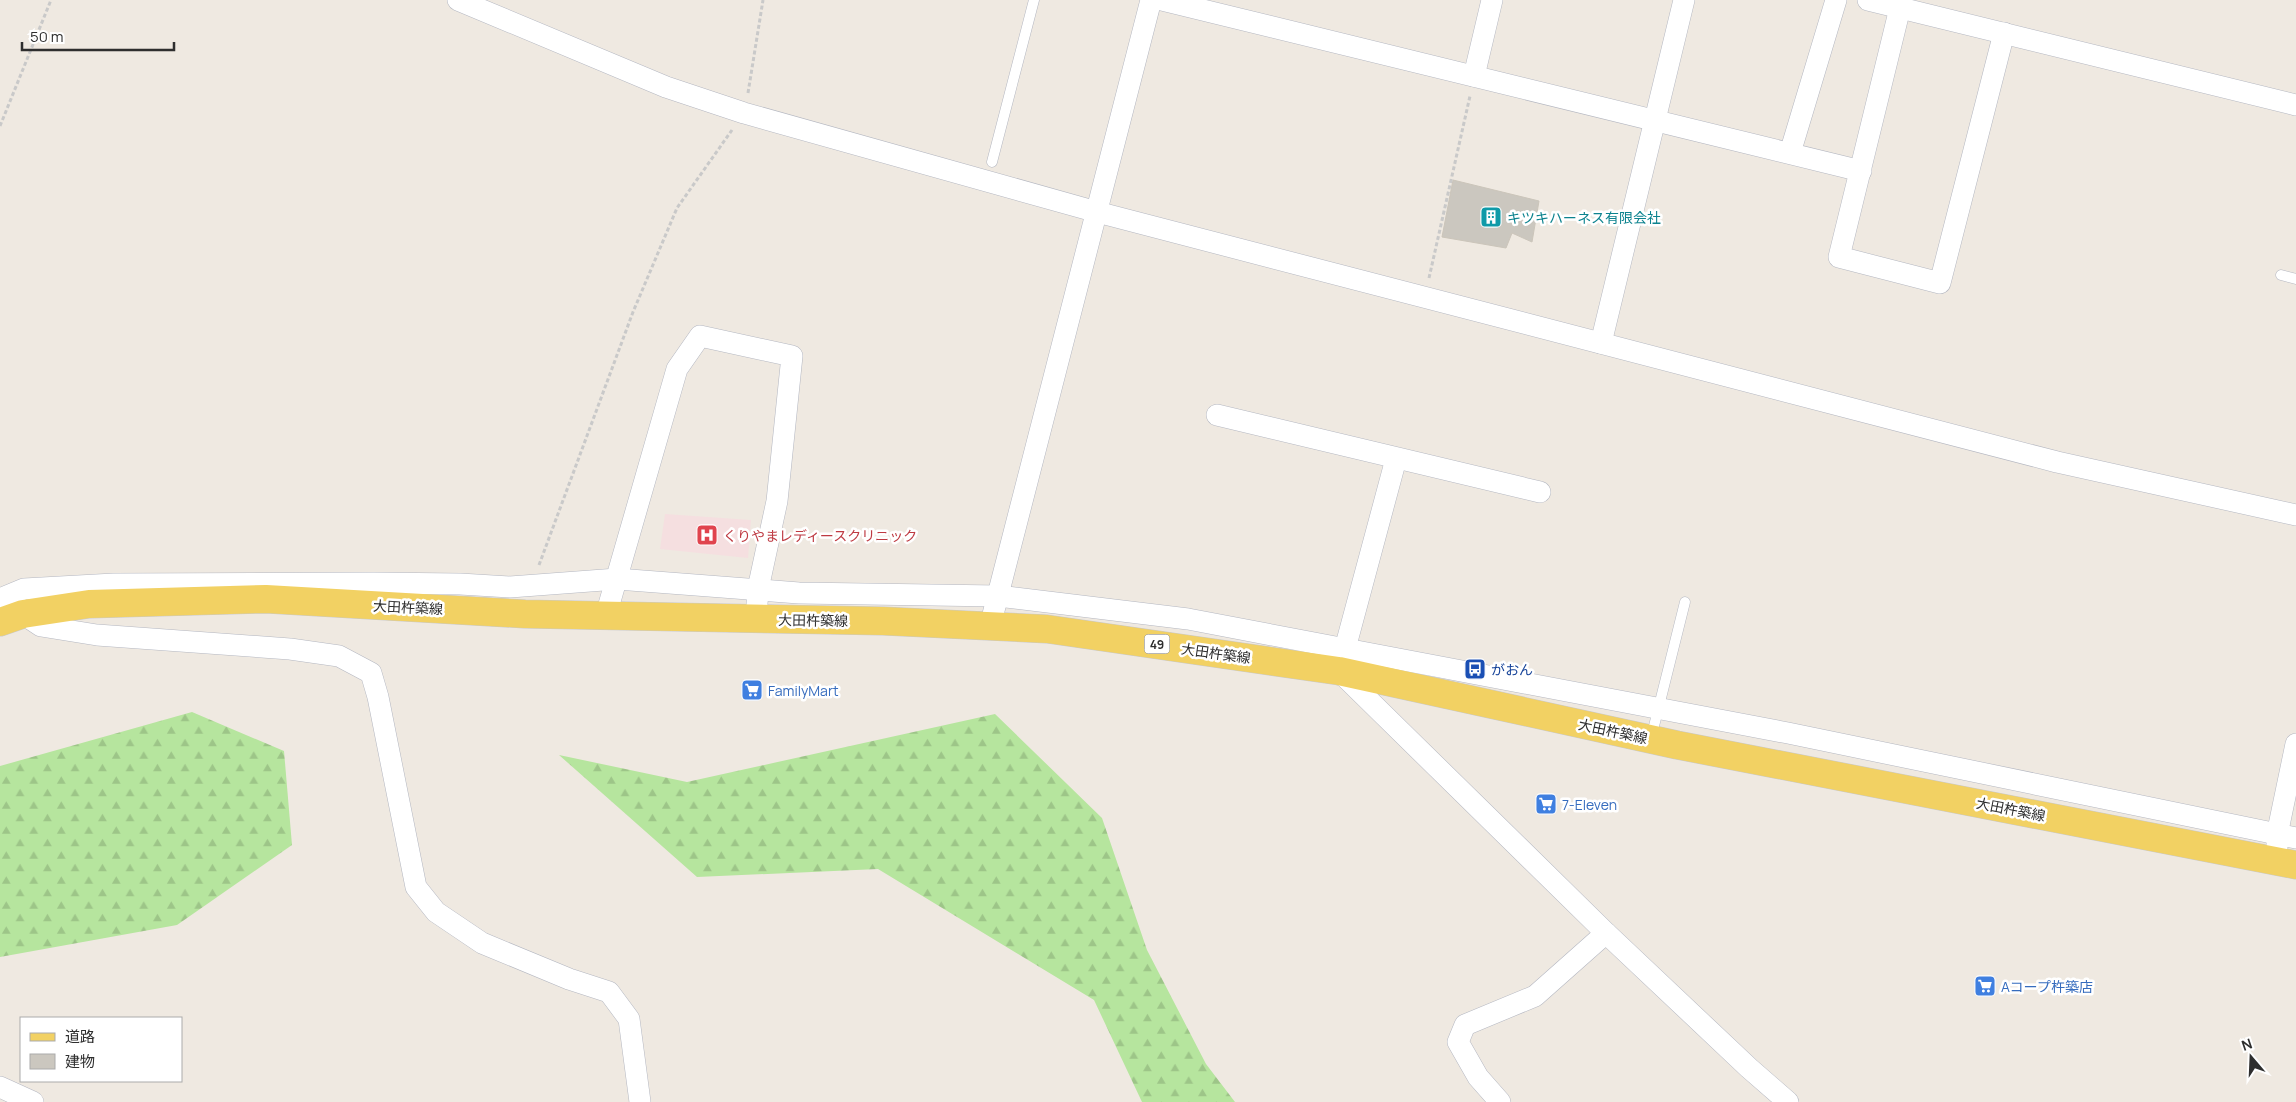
<svg xmlns="http://www.w3.org/2000/svg" width="2296" height="1102" viewBox="0 0 2296 1102" font-family="Manrope,'Noto Sans JP',sans-serif">
<style>
.medical{fill:#f5dfe0}
.forest{fill:url(#forest-firs)}
.building{fill:#cbc7bf;stroke:#cbc5ba}
.lines{fill:none;stroke-linecap:round;stroke-linejoin:round}
.lane-casing{stroke:#b4b7c1;stroke-width:11}
.street-casing{stroke:#b4b7c1;stroke-width:22}
.primary-casing{stroke:#c9c9c9;stroke-width:29}
.path{stroke:#c9c9c9;stroke-width:3;stroke-dasharray:4 2.5;stroke-linecap:butt}
.lane{stroke:#fff;stroke-width:10}
.street{stroke:#fff;stroke-width:21}
.primary{stroke:#f2d163;stroke-width:28}
.labels{text-anchor:middle;dominant-baseline:central;stroke-width:5;stroke-linejoin:round;paint-order:stroke}
.shield{fill:#fff;stroke:#6d6d6d;stroke-width:1}
.shield-label{font-size:12px;font-weight:bold;fill:#2e2e2e}
.culture-label{font-size:14px;fill:#0d838f;stroke:#fff;text-anchor:start}
.health-label{font-size:14px;fill:#be3a42;stroke:#fff;text-anchor:start}
.street-label{font-size:14px;fill:#2e2e2e;stroke:#fff}
.transit-label{font-size:14px;fill:#164399;stroke:#fff;text-anchor:start}
.shop-label{font-size:14px;fill:#366cbe;stroke:#fff;text-anchor:start}
</style>
<defs>
<pattern id="forest-firs" width="22" height="20" patternUnits="userSpaceOnUse" patternTransform="scale(1.25)"><rect width="22" height="20" fill="#b6e59e"/><path d="M5 1l3.5 6h-7zM16 11l3.5 6h-7z" fill="#9dc588"/></pattern>
</defs>
<rect width="100%" height="100%" fill="#efe9e1"/>
<polygon class="medical" points="665,514 751,520 748,558 660,549"/>
<g class="forest">
<polygon points="192,712 284,751 292,845 177,925 0,957 0,766"/>
<polygon points="995,714 1102,818 1147,950 1206,1064 1235,1102 1142,1102 1094,1000 878,869 697,877 559,755 687,782"/>
</g>
<polygon class="building" points="1453,180 1539,201 1532,242 1512,233 1506,248 1442,237"/>
<g class="lines">
<g class="lane-casing">
<g id="lane">
<polyline points="992,162 1034,0"/>
<polyline points="2281,275 2296,279"/>
<polyline points="1651,738 1685,602"/>
</g>
</g>
<g class="street-casing">
<g id="street">
<polyline points="458,0 666,87 744,113 1097,212 2057,462 2296,515"/>
<polyline points="1162,0 1861,171"/>
<polyline points="1868,0 2296,105"/>
<polyline points="1900,8 1839,257 1940,283 2004,33"/>
<polyline points="1474,76 1492,0"/>
<polyline points="1790,153 1836,0"/>
<polyline points="1601,343 1684,0"/>
<polyline points="1217,415 1540,492"/>
<polyline points="1396,459 1339,671 1606,933"/>
<polyline points="0,599 24,589 114,584 374,583 460,584 510,587 617,579 799,593 998,596 1188,619 1788,733 2296,838"/>
<polyline points="23,614 41,626 97,635 290,649 339,656 371,673 378,697 416,887 436,912 482,943 569,979 609,992 629,1019 640,1102"/>
<polyline points="606,615 677,369 700,336 792,356 777,501 758,589 757,604"/>
<polyline points="990,626 1151,0"/>
<polyline points="2277,848 2277,835 2296,744"/>
<polyline points="0,1087 33,1102"/>
<polyline points="1500,1102 1478,1077 1458,1042 1465,1025 1535,996 1606,933 1749,1068 1788,1102"/>
</g>
</g>
<g class="primary-casing">
<polyline id="primary" points="0,622 23,614 89,604 266,599 525,614 883,621 1047,629 1339,671 1677,745 2296,865"/>
</g>
<g class="path">
<polyline points="748,93 763,0"/>
<polyline points="0,126 51,0"/>
<polyline points="1429,278 1470,96"/>
<polyline points="539,565 633,312 677,208 732,130"/>
</g>
<use href="#lane" class="lane"/>
<use href="#street" class="street"/>
<use href="#primary" class="primary"/>
</g>
<defs>
<g id="building-square" transform="scale(1.125)"><rect x="-9" y="-9" width="18" height="18" rx="4" fill="#0f9aa8" stroke="#fff"/><path d="M-4-6H4V6H1V3H-1V6H-4ZM-2.5-4.3h1.7v1.8h-1.7ZM.8-4.3h1.7v1.8H.8ZM-2.5-1h1.7V.8h-1.7ZM.8-1h1.7V.8H.8Z" fill="#fff"/></g>
<g id="hospital-square" transform="scale(1.125)"><rect x="-9" y="-9" width="18" height="18" rx="4" fill="#e0444e" stroke="#fff"/><path d="M-5-5h3v3.5h4V-5h3V5h-3V1.5h-4V5h-3Z" fill="#fff"/></g>
<g id="bus-square" transform="scale(1.125)"><rect x="-9" y="-9" width="18" height="18" rx="4" fill="#1a4fb4" stroke="#fff"/><path d="M-5-6H5V4H4V6H2V4H-2V6H-4V4H-5ZM-3.5-4V0h7V-4ZM-3.5 1.2v1.5H-2V1.2ZM2 1.2v1.5H3.5V1.2Z" fill="#fff"/></g>
<g id="supermarket-square" transform="scale(1.125)"><rect x="-9" y="-9" width="18" height="18" rx="4" fill="#3f7fe0" stroke="#fff"/><path d="M-6-5.5h2.5l.6 2H6L4.5 2H-2.5L-4.4-4H-6ZM-1.5 3.2a1.3 1.3 0 1 0 .1 0ZM3 3.2a1.3 1.3 0 1 0 .1 0Z" fill="#fff"/></g>
</defs>
<g fill-rule="evenodd">
<use href="#building-square" x="1491" y="217"/>
<use href="#hospital-square" x="707" y="535"/>
<use href="#bus-square" x="1475" y="669"/>
<use href="#supermarket-square" x="752" y="690"/>
<use href="#supermarket-square" x="1546" y="804"/>
<use href="#supermarket-square" x="1985" y="986"/>
</g>
<g class="labels">
<rect class="shield" x="1144.5" y="634.5" width="25" height="19" rx="4"/>
<g class="shield-label">
<text x="1157" y="644">49</text>
</g>
<g class="culture-label">
<text x="1507" y="217">キツキハーネス有限会社</text>
</g>
<g class="health-label">
<text x="723" y="535">くりやまレディースクリニック</text>
</g>
<g class="street-label">
<text transform="translate(408 607) rotate(3)">大田杵築線</text>
<text transform="translate(813 620) rotate(1)">大田杵築線</text>
<text transform="translate(1216 653) rotate(8)">大田杵築線</text>
<text transform="translate(1613 731) rotate(12)">大田杵築線</text>
<text transform="translate(2011 809) rotate(11)">大田杵築線</text>
</g>
<g class="transit-label">
<text x="1491" y="669">がおん</text>
</g>
<g class="shop-label">
<text x="768" y="690">FamilyMart</text>
<text x="1562" y="804">7-Eleven</text>
<text x="2001" y="986">Aコープ杵築店</text>
</g>
</g>
<rect x="20" y="1017" width="162" height="65" fill="#ffffff" stroke="#ababab"/>
<rect x="30" y="1033" width="25" height="8" fill="#f2d163" stroke="#ababab"/>
<text x="65" y="1042" font-size="15" fill="#2e2e2e">道路</text>
<rect x="30" y="1054" width="25" height="15" fill="#cbc7bf" stroke="#ababab"/>
<text x="65" y="1067" font-size="15" fill="#2e2e2e">建物</text>
<g transform="translate(2251 1057) rotate(341)" stroke="#ffffff" stroke-width="4" paint-order="stroke">
<path d="M0-4L9 19L0 12L-9 19Z" fill="#2e2e2e"/>
<text y="-8" font-size="14" font-weight="bold" text-anchor="middle" fill="#2e2e2e">N</text>
</g>
<path d="M22 42v8h152v-8" fill="none" stroke="#2e2e2e" stroke-width="2.5"/>
<text x="30" y="42" font-size="15" fill="#2e2e2e" stroke="#ffffff" stroke-width="4" paint-order="stroke">50 m</text>
</svg>
